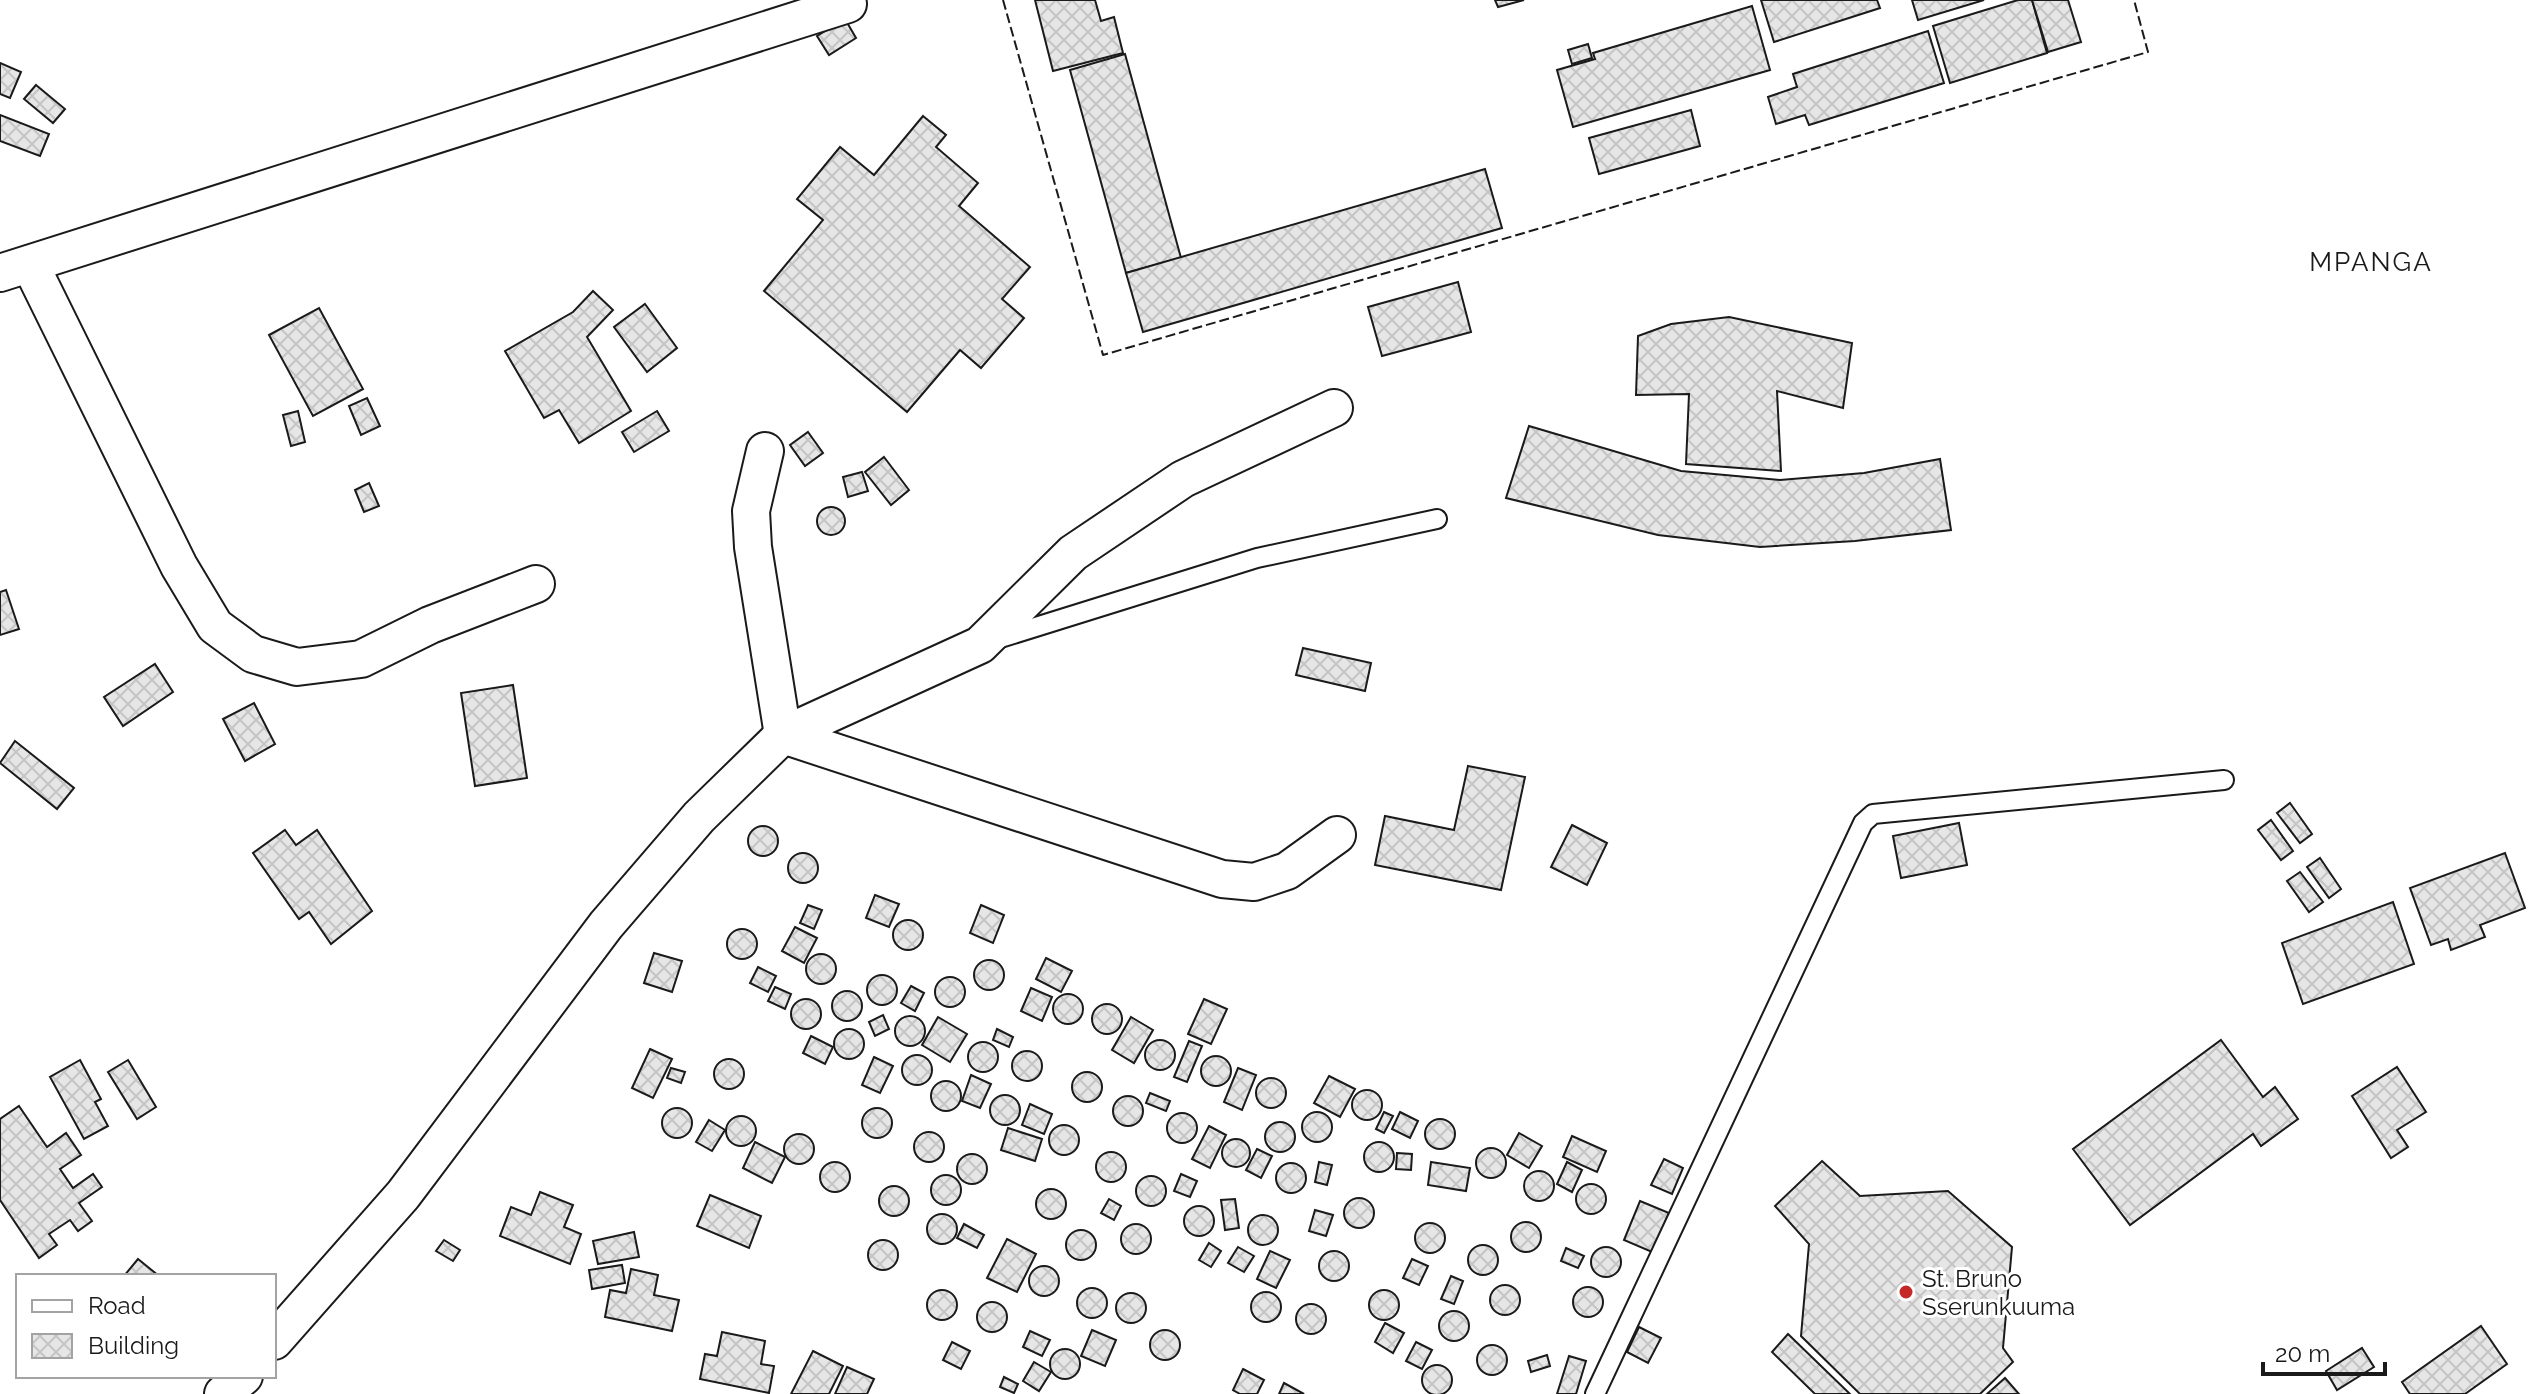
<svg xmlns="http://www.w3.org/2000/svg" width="2535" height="1394" viewBox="0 0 2535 1394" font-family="Raleway,sans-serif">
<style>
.building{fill:url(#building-cross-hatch);stroke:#1a1a1a;stroke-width:2}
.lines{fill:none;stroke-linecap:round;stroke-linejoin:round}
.lane-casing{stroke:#1a1a1a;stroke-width:22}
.street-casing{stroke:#1a1a1a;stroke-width:40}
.lane{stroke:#fff;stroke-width:18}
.street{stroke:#fff;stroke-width:36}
.fence{stroke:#1a1a1a;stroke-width:2;stroke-dasharray:10 4;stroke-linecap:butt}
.poi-dot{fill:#c62828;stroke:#fff;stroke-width:3}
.labels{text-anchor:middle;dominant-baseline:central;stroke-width:6;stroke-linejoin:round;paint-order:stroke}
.poi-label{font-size:24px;fill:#1a1a1a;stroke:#fff;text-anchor:start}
.neighbourhood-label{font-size:26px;letter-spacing:2px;fill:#1a1a1a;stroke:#fff}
</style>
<defs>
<pattern id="building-cross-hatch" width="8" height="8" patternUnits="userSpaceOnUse" patternTransform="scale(2)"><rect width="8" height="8" fill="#e6e6e6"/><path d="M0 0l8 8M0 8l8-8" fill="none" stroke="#c5c5c5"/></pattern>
</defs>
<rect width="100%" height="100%" fill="#fff"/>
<g class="building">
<polygon points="1035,0 1095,0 1101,21 1114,17 1123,53 1053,71"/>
<polygon points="1495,0 1524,0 1498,7"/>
<polygon points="1761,0 1877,0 1880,8 1774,42"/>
<polygon points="1912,0 1984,0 1918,20"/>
<polygon points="2018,0 2032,0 2047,53 1950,83 1933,26"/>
<polygon points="2032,0 2068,0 2081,42 2048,52"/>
<polygon points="1752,6 1770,70 1573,127 1557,70 1595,59 1593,53"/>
<polygon points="845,19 856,38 829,55 817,36"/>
<polygon points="1928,31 1944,83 1809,125 1805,115 1776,124 1768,97 1797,87 1793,74"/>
<polygon points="1588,44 1592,58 1572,64 1568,50"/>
<polygon points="1125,54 1181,258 1126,273 1070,70"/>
<polygon points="0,63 21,72 10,98 0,94"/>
<polygon points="36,85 65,109 53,123 24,99"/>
<polygon points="1691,110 1700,146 1599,174 1589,138"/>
<polygon points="0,115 49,134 40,156 0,141"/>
<polygon points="923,116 946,135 936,147 978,183 959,206 1030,267 1002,299 1024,318 981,368 960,350 907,412 764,291 823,220 797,199 840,147 874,175"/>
<polygon points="1485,169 1502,228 1143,332 1126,273"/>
<polygon points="1458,282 1471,332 1382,356 1368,307"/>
<polygon points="593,291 613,310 587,337 631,411 579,443 559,410 544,418 505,351 573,312"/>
<polygon points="645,304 677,348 647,372 614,327"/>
<polygon points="319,308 363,389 313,416 269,335"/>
<polygon points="1729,317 1852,343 1843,408 1777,391 1781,471 1686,464 1689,394 1636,395 1638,336 1671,324"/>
<polygon points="367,398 380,426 361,435 349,406"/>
<polygon points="298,411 305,442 291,446 283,415"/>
<polygon points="657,411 669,431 634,452 622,432"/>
<polygon points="1529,426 1681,471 1780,480 1864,473 1940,459 1951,530 1855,541 1760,547 1658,535 1506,498"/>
<polygon points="808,432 823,453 805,466 790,445"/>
<polygon points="884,457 909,490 891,505 865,472"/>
<polygon points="862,472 868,491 848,497 843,477"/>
<polygon points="369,483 379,506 364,512 355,490"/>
<circle cx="831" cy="521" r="14"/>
<polygon points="6,590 19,629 0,635 0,592"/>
<polygon points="1303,648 1371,663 1365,691 1296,675"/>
<polygon points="155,664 173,692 123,726 104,697"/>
<polygon points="513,685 527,778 475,786 461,693"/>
<polygon points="254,703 275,744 245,761 223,719"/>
<polygon points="15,741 74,788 57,809 0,763"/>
<polygon points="1468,766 1525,777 1501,890 1375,865 1385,816 1454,830"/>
<polygon points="2290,803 2312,834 2300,843 2277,813"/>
<polygon points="2271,820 2293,851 2281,860 2258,830"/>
<polygon points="1959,823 1967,865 1901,878 1893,836"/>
<polygon points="1572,825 1607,843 1587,885 1551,867"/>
<circle cx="763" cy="841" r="15"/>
<polygon points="285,830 296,845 317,830 372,911 331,944 309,912 299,919 253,853"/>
<circle cx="803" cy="868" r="15"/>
<polygon points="2505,853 2525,908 2480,925 2485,937 2451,950 2448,939 2431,945 2410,888"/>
<polygon points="2320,858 2341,889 2329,898 2307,867"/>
<polygon points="2300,872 2323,902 2309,912 2287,881"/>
<polygon points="875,895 899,904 889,927 866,918"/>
<polygon points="2393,902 2414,964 2303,1004 2282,943"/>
<polygon points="808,905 822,910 814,929 800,923"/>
<polygon points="981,905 1004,915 993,943 970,933"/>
<circle cx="908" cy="935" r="15"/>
<polygon points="795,927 817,938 804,963 782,951"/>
<circle cx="742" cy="944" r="15"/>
<polygon points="654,953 682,961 672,992 644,983"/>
<circle cx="821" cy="969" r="15"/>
<polygon points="1046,958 1072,971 1061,992 1036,979"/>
<circle cx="989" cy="975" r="15"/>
<polygon points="758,967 776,976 768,992 750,983"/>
<circle cx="882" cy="990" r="15"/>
<circle cx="950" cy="992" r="15"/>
<polygon points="911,986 924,993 915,1011 901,1003"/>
<polygon points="775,987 791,994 785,1009 768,1001"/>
<polygon points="1031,988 1052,997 1042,1021 1021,1011"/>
<circle cx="847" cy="1006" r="15"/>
<circle cx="1068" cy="1009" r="15"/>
<polygon points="1204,999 1227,1009 1211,1044 1188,1034"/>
<circle cx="806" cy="1014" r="15"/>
<circle cx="1107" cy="1019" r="15"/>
<polygon points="883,1015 889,1029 875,1036 869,1022"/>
<circle cx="910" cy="1031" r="15"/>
<polygon points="938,1017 967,1034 950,1062 922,1045"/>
<polygon points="1131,1017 1153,1030 1134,1063 1112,1050"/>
<circle cx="849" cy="1044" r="15"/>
<polygon points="997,1029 1013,1037 1009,1047 993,1040"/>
<polygon points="811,1036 833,1047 825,1064 803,1053"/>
<circle cx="1160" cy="1055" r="15"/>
<polygon points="2221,1040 2263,1097 2275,1087 2298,1119 2261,1146 2253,1134 2130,1225 2073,1149"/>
<polygon points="1189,1041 1202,1046 1187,1082 1174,1077"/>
<circle cx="983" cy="1057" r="15"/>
<polygon points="650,1049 672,1059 653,1098 632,1088"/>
<circle cx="1027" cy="1066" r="15"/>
<circle cx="917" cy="1070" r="15"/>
<circle cx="1216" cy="1071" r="15"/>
<polygon points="874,1057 893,1066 880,1093 862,1085"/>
<circle cx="729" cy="1074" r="15"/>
<polygon points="80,1060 101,1099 95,1102 108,1126 84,1139 50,1077"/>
<polygon points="128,1060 156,1107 137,1119 108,1072"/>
<polygon points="2397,1067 2426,1112 2397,1130 2408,1147 2391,1158 2352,1096"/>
<polygon points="671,1068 685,1072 681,1083 667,1078"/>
<polygon points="1238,1068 1256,1075 1242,1110 1224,1102"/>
<circle cx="1087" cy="1087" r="15"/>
<polygon points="971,1075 991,1084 980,1108 962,1101"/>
<polygon points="1329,1076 1355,1089 1340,1117 1314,1103"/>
<circle cx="1271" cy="1093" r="15"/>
<circle cx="946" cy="1096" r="15"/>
<circle cx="1367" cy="1105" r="15"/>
<polygon points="1150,1093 1170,1101 1166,1111 1146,1103"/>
<circle cx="1005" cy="1110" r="15"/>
<circle cx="1128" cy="1111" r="15"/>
<polygon points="1030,1104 1052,1114 1044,1134 1022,1125"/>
<polygon points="19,1106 47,1147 66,1133 81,1155 60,1169 73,1188 93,1174 102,1187 79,1203 92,1221 78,1231 70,1220 49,1234 57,1245 39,1258 0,1200 0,1119"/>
<circle cx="677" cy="1123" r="15"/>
<circle cx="877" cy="1123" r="15"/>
<circle cx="1317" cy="1127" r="15"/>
<polygon points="1384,1112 1393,1116 1384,1133 1376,1129"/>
<polygon points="1400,1112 1418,1121 1410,1138 1392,1129"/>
<circle cx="1182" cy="1128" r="15"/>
<circle cx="741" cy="1131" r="15"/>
<circle cx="1440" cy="1134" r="15"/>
<polygon points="709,1120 725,1130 712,1151 696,1142"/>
<circle cx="1280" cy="1137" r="15"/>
<circle cx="1064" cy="1140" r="15"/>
<polygon points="1209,1126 1226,1135 1210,1168 1192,1159"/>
<polygon points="1008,1128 1042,1139 1035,1161 1001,1150"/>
<circle cx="929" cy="1147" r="15"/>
<polygon points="1519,1133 1542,1146 1529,1168 1507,1155"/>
<circle cx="799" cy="1149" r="15"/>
<polygon points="1572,1136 1606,1151 1597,1172 1563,1157"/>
<circle cx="1236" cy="1153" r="14"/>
<circle cx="1379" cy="1157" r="15"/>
<polygon points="755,1142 785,1157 772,1183 743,1168"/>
<circle cx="1491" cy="1163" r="15"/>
<polygon points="1257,1149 1272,1156 1261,1178 1246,1170"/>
<circle cx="1111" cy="1167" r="15"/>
<polygon points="1397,1153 1412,1154 1411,1170 1396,1169"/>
<circle cx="972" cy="1169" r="15"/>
<polygon points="1664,1159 1683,1168 1672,1194 1651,1185"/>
<polygon points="1822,1161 1860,1196 1948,1191 2012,1247 2003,1348 2013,1362 1980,1394 1860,1394 1801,1336 1809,1244 1775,1206"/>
<circle cx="835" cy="1177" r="15"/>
<polygon points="1319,1162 1332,1165 1327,1185 1315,1182"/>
<polygon points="1431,1162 1470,1168 1466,1191 1428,1185"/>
<polygon points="1567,1162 1582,1170 1572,1192 1557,1184"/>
<circle cx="1291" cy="1178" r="15"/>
<circle cx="1539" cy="1186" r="15"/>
<polygon points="1181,1174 1197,1181 1190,1197 1174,1191"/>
<circle cx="946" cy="1190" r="15"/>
<circle cx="1151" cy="1191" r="15"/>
<circle cx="1591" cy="1199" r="15"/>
<circle cx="894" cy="1201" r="15"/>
<circle cx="1051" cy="1204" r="15"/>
<polygon points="540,1192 573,1205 564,1227 581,1234 570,1264 500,1236 511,1207 531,1215"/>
<polygon points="710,1195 761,1216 749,1248 697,1226"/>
<circle cx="1359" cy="1213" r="15"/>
<polygon points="1109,1199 1121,1206 1114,1220 1101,1213"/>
<polygon points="1235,1199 1239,1228 1225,1230 1221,1200"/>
<polygon points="1640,1201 1669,1213 1652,1252 1624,1240"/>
<circle cx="1199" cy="1221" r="15"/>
<polygon points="1315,1210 1333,1215 1326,1236 1309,1231"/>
<circle cx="942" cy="1229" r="15"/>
<circle cx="1263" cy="1230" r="15"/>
<circle cx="1526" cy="1237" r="15"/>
<circle cx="1430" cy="1238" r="15"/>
<polygon points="964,1224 984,1235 977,1248 957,1238"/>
<circle cx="1136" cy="1239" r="15"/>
<circle cx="1081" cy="1245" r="15"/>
<polygon points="634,1232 639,1257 598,1264 593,1241"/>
<polygon points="1007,1239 1036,1254 1017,1292 987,1278"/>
<circle cx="883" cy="1255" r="15"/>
<polygon points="444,1240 460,1250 453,1261 436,1251"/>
<polygon points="1209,1243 1221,1251 1211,1267 1199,1260"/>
<circle cx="1483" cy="1260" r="15"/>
<circle cx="1606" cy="1262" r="15"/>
<polygon points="1238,1247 1254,1256 1244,1272 1228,1263"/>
<polygon points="1566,1248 1584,1256 1578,1268 1561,1261"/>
<circle cx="1334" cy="1266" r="15"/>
<polygon points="1270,1251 1290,1260 1276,1288 1257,1279"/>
<polygon points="138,1259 159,1276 124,1276"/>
<polygon points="1412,1259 1428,1266 1419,1285 1403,1278"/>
<polygon points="622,1265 625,1283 592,1289 589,1270"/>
<circle cx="1044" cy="1281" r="15"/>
<polygon points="631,1269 658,1275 654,1295 679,1300 672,1331 605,1317 610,1290 626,1293"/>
<polygon points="1451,1276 1463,1281 1454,1304 1441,1299"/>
<circle cx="1505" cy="1300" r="15"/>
<circle cx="1588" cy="1302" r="15"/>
<circle cx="1092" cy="1303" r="15"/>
<circle cx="942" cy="1305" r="15"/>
<circle cx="1384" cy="1305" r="15"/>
<circle cx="1266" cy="1307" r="15"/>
<circle cx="1131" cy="1308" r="15"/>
<circle cx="992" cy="1317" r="15"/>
<circle cx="1311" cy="1319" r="15"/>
<circle cx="1454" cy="1326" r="15"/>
<polygon points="1385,1323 1404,1333 1393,1353 1375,1342"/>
<polygon points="2481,1326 2507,1364 2465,1394 2410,1394 2402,1382"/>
<polygon points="1639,1327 1661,1338 1648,1363 1627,1352"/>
<circle cx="1165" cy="1345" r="15"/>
<polygon points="1092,1330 1116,1340 1105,1366 1081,1356"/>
<polygon points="1030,1331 1050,1340 1042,1356 1023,1347"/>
<polygon points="722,1332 765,1341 761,1364 774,1366 769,1393 700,1379 705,1354 717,1356"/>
<polygon points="1788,1334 1850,1394 1815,1394 1772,1352"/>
<polygon points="952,1342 970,1351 961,1369 943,1360"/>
<polygon points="1416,1342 1432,1350 1422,1369 1406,1361"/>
<circle cx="1492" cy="1360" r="15"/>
<polygon points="2362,1348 2374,1367 2337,1390 2326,1371"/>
<circle cx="1065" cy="1364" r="15"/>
<polygon points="813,1351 843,1366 829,1394 791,1394"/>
<polygon points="1547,1355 1550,1366 1531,1372 1528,1361"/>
<polygon points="1569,1356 1586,1361 1576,1394 1557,1394"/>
<polygon points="1034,1362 1051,1372 1039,1391 1023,1381"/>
<circle cx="1437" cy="1380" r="15"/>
<polygon points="847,1367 874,1379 867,1394 835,1394"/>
<polygon points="1243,1369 1264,1380 1257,1394 1240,1394 1233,1390"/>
<polygon points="1004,1377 1018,1384 1014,1393 1000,1387"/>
<polygon points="2005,1378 2019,1394 1987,1394"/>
<polygon points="1284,1383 1304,1394 1279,1394"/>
</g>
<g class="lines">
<g class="lane-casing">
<g id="lane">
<polyline points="994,640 1257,558 1437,519"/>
<polyline points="1595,1394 1863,823 1873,814 2224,780"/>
</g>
</g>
<g class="street-casing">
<g id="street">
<polyline points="30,264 179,566 215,626 253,654 297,667 361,659 430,625 536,584"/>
<polyline points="0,273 848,4"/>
<polyline points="765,451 751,511 753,547 783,735"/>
<polyline points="783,735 1222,879 1254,882 1287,871 1337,835"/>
<polyline points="274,1341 403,1195 606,925 699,817 783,735 980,645 1073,553 1183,479 1334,408"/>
<polyline points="223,1394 244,1376"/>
</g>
</g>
<use href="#lane" class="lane"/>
<use href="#street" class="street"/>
<polyline class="fence" points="1003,0 1103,355 2148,52 2134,0"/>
</g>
<circle class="poi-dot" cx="1906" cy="1292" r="8"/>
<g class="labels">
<g class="poi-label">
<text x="1922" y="1278">St. Bruno<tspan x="1922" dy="28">Sserunkuuma</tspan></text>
</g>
<g class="neighbourhood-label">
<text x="2371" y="262">MPANGA</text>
</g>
</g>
<rect x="16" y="1274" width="260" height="104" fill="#ffffff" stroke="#a3a3a3" stroke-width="2"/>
<rect x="32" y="1300" width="40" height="12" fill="#ffffff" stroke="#a3a3a3" stroke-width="2"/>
<text x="88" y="1314" font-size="24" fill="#1a1a1a">Road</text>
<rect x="32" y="1334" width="40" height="24" fill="url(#building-cross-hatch)" stroke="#a3a3a3" stroke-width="2"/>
<text x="88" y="1354" font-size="24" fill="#1a1a1a">Building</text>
<path d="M2263 1362v12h122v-12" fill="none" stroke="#1a1a1a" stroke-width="4"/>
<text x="2275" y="1362" font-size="24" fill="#1a1a1a" stroke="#ffffff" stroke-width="6" paint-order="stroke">20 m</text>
</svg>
